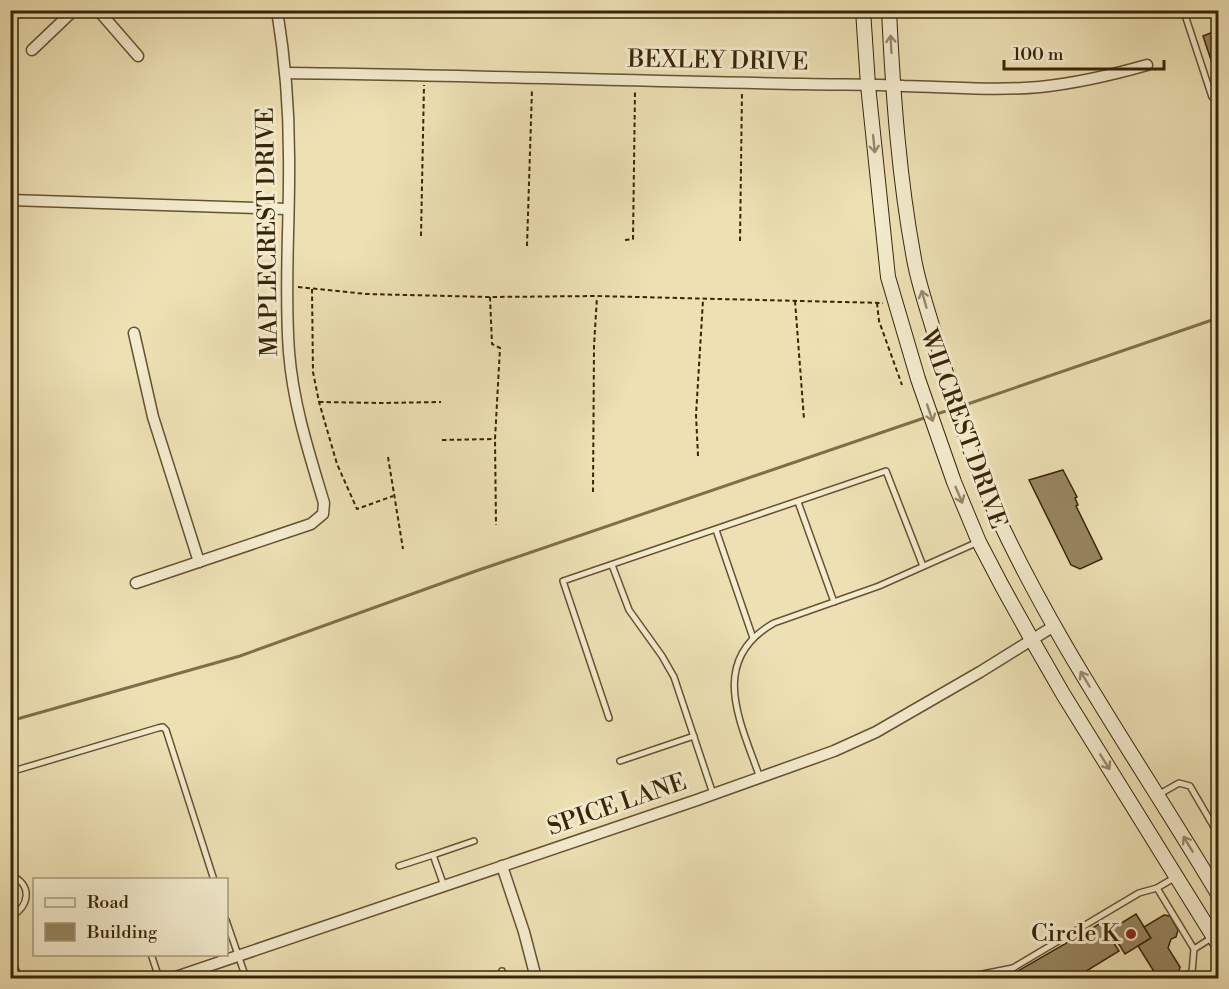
<svg xmlns="http://www.w3.org/2000/svg" width="1229" height="989" viewBox="0 0 1229 989" font-family="'Libre Bodoni',serif">
<style>
.lines{fill:none;stroke-linecap:round;stroke-linejoin:round}
.stream{stroke:#806f4b;stroke-width:3}
.building{fill:#978661;stroke:#392407;stroke-width:1.5}
.lane-casing{stroke:#665332;stroke-width:8}
.street-casing{stroke:#665332;stroke-width:13}
.secondary-casing{stroke:#392407;stroke-width:16}
.path{stroke:#392407;stroke-width:2;stroke-dasharray:4.5 3;stroke-linecap:butt}
.lane{stroke:#f3ecce;stroke-width:5}
.street{stroke:#f3ecce;stroke-width:10}
.secondary{stroke:#f3ecce;stroke-width:14}
.oneway{stroke:#96886a}
.poi-dot{fill:#8f2418;stroke:#f3ecce;stroke-width:2}
.labels{text-anchor:middle;dominant-baseline:central;stroke-width:6;stroke-linejoin:round;paint-order:stroke}
.street-label{font-size:24px;fill:#392407;stroke:#f3ecce}
.poi-label{font-size:24px;fill:#392407;stroke:#f3ecce;text-anchor:end}
</style>
<rect width="100%" height="100%" fill="#ede1b4"/>
<filter id="stains"><feTurbulence type="fractalNoise" baseFrequency=".00333" numOctaves="4"/><feColorMatrix values="0 0 0 0 .2 0 0 0 0 .09 0 0 0 0 .02 0 0 0 .5 -.17"/></filter>
<radialGradient id="worn" r=".72"><stop offset=".6" stop-color="#630" stop-opacity="0"/><stop offset="1" stop-color="#630" stop-opacity=".3"/></radialGradient>
<g class="lines">
<g class="stream">
<polyline points="959,407 1218,318"/>
<polyline points="933,415 953,409"/>
<polyline points="10,721 240,656 473,572 927,417"/>
</g>
</g>
<g class="building">
<polygon points="1218,30 1218,81 1203,36"/>
<polygon points="1063,470 1077,497 1075,498 1078,505 1076,506 1102,559 1080,569 1071,565 1029,480"/>
<polygon points="1136,914 1151,938 1125,954 1110,930"/>
<polygon points="1164,915 1170,916 1178,930 1176,937 1171,939 1168,948 1180,967 1178,975 1173,978 1158,978 1138,946 1151,938 1144,927"/>
<polygon points="1101,923 1119,951 1075,978 985,978 1016,972"/>
</g>
<g class="lines">
<g class="lane-casing">
<g id="lane">
<polyline points="1198,10 1185,15 1212,97"/>
<polyline points="798,502 834,602"/>
<polyline points="716,530 753,638"/>
<polyline points="612,565 629,610 662,656 674,677 713,794"/>
<polyline points="609,718 563,581 886,471 923,566"/>
<polyline points="620,761 694,736"/>
<polyline points="10,772 158,728 163,727 166,730 214,880"/>
<path d="M760 778C741 723 707 661 774 623L879 586 978 542"/>
<polyline points="1158,795 1179,783 1190,786 1218,834"/>
<polyline points="399,866 433,855"/>
<path d="M10 875C33 884 30 907 10 917"/>
<polyline points="444,886 433,855 474,841"/>
<polyline points="1157,888 1194,949 1192,972 1181,978"/>
<polyline points="226,920 246,978"/>
<polyline points="1194,949 1213,937"/>
<polyline points="151,954 159,978"/>
<polyline points="502,971 503,978"/>
<polyline points="962,978 1013,968 1139,893 1157,888 1174,878"/>
</g>
</g>
<g class="street-casing">
<g id="street">
<polyline points="98,10 138,56"/>
<polyline points="32,50 74,10"/>
<path d="M286 73C459 75 631 81 804 84 837 85 871 84 904 86 949 87 995 91 1040 87 1077 83 1112 75 1147 65"/>
<polyline points="10,200 288,209"/>
<polyline points="134,333 153,417 199,562"/>
<path d="M136 583 311 524 323 514 324 503C309 453 293 404 289 352 284 287 290 221 289 156 289 107 285 59 277 10"/>
<polyline points="502,866 524,932 536,978"/>
<polyline points="10,962 16,978"/>
<polyline points="173,978 697,800 834,751 876,732 980,672 1054,626"/>
</g>
</g>
<g class="secondary-casing">
<g id="secondary">
<polyline points="863,10 868,85 888,277 918,379 954,482 979,542 1002,586 1032,640 1063,694 1218,944"/>
<path d="M889 10C893 95 899 181 915 264 920 289 929 314 936 339 952 395 969 453 993 507 1055 644 1142 766 1218 894"/>
</g>
</g>
<g class="path">
<polyline points="421,236 424,85"/>
<polyline points="625,240 633,239 635,90"/>
<polyline points="740,241 742,92"/>
<polyline points="527,246 532,89"/>
<polyline points="298,287 366,294 490,297 597,296 883,303"/>
<polyline points="312,289 313,372 319,402 337,464 357,509 393,496"/>
<polyline points="490,297 492,344 500,348 495,439 496,525"/>
<polyline points="795,301 804,419"/>
<polyline points="877,303 879,321 902,385"/>
<polyline points="319,402 383,403 441,402"/>
<polyline points="442,440 495,439"/>
<polyline points="698,456 696,415 703,300"/>
<polyline points="388,457 403,549"/>
<polyline points="593,492 594,346 597,297"/>
</g>
<use href="#lane" class="lane"/>
<use href="#street" class="street"/>
<use href="#secondary" class="secondary"/>
</g>
<defs><path id="oneway-shaft" d="M-6 0H5M1.5-3L5.5 0L1.5 3" fill="none" stroke-width="1.6" stroke-linecap="round" stroke-linejoin="round" transform="scale(1.5)"/></defs>
<g class="oneway">
<use href="#oneway-shaft" transform="translate(891 44) rotate(-93)"/>
<use href="#oneway-shaft" transform="translate(874 144) rotate(84)"/>
<use href="#oneway-shaft" transform="translate(924 299) rotate(-106)"/>
<use href="#oneway-shaft" transform="translate(930 413) rotate(71)"/>
<use href="#oneway-shaft" transform="translate(959 495) rotate(67)"/>
<use href="#oneway-shaft" transform="translate(1085 679) rotate(-121)"/>
<use href="#oneway-shaft" transform="translate(1105 762) rotate(58)"/>
<use href="#oneway-shaft" transform="translate(1188 844) rotate(-121)"/>
</g>
<circle class="poi-dot" cx="1131" cy="934" r="6"/>
<g class="labels">
<g class="street-label">
<text transform="translate(718 61) rotate(1)">BEXLEY DRIVE</text>
<text transform="translate(268 232) rotate(-91)">MAPLECREST DRIVE</text>
<text transform="translate(963 429) rotate(70)">WILCREST DRIVE</text>
<text transform="translate(617 805) rotate(-19)">SPICE LANE</text>
</g>
<g class="poi-label">
<text x="1119" y="934">Circle K</text>
</g>
</g>
<rect width="1229" height="989" fill="none" stroke="#ede1b4" stroke-width="36"/>
<rect x="12" y="12" width="1205" height="965" fill="none" stroke="#392407" stroke-width="3"/>
<rect x="18" y="18" width="1193" height="953" fill="none" stroke="#392407" stroke-width="1.5"/>
<rect x="33" y="878" width="195" height="78" fill="#f3ecce" stroke="#a99c7e" stroke-width="1.5"/>
<rect x="45" y="898" width="30" height="9" fill="#f3ecce" stroke="#a99c7e" stroke-width="1.5"/>
<text x="87" y="908" font-size="18" fill="#392407">Road</text>
<rect x="45" y="923" width="30" height="18" fill="#978661" stroke="#a99c7e" stroke-width="1.5"/>
<text x="87" y="938" font-size="18" fill="#392407">Building</text>
<path d="M1004 60v9h160v-9" fill="none" stroke="#392407" stroke-width="3"/>
<text x="1013" y="60" font-size="18" fill="#392407" stroke="#f3ecce" stroke-width="4.5" paint-order="stroke">100 m</text>
<rect width="100%" height="100%" filter="url(#stains)"/>
<rect width="100%" height="100%" fill="url(#worn)"/>
</svg>
